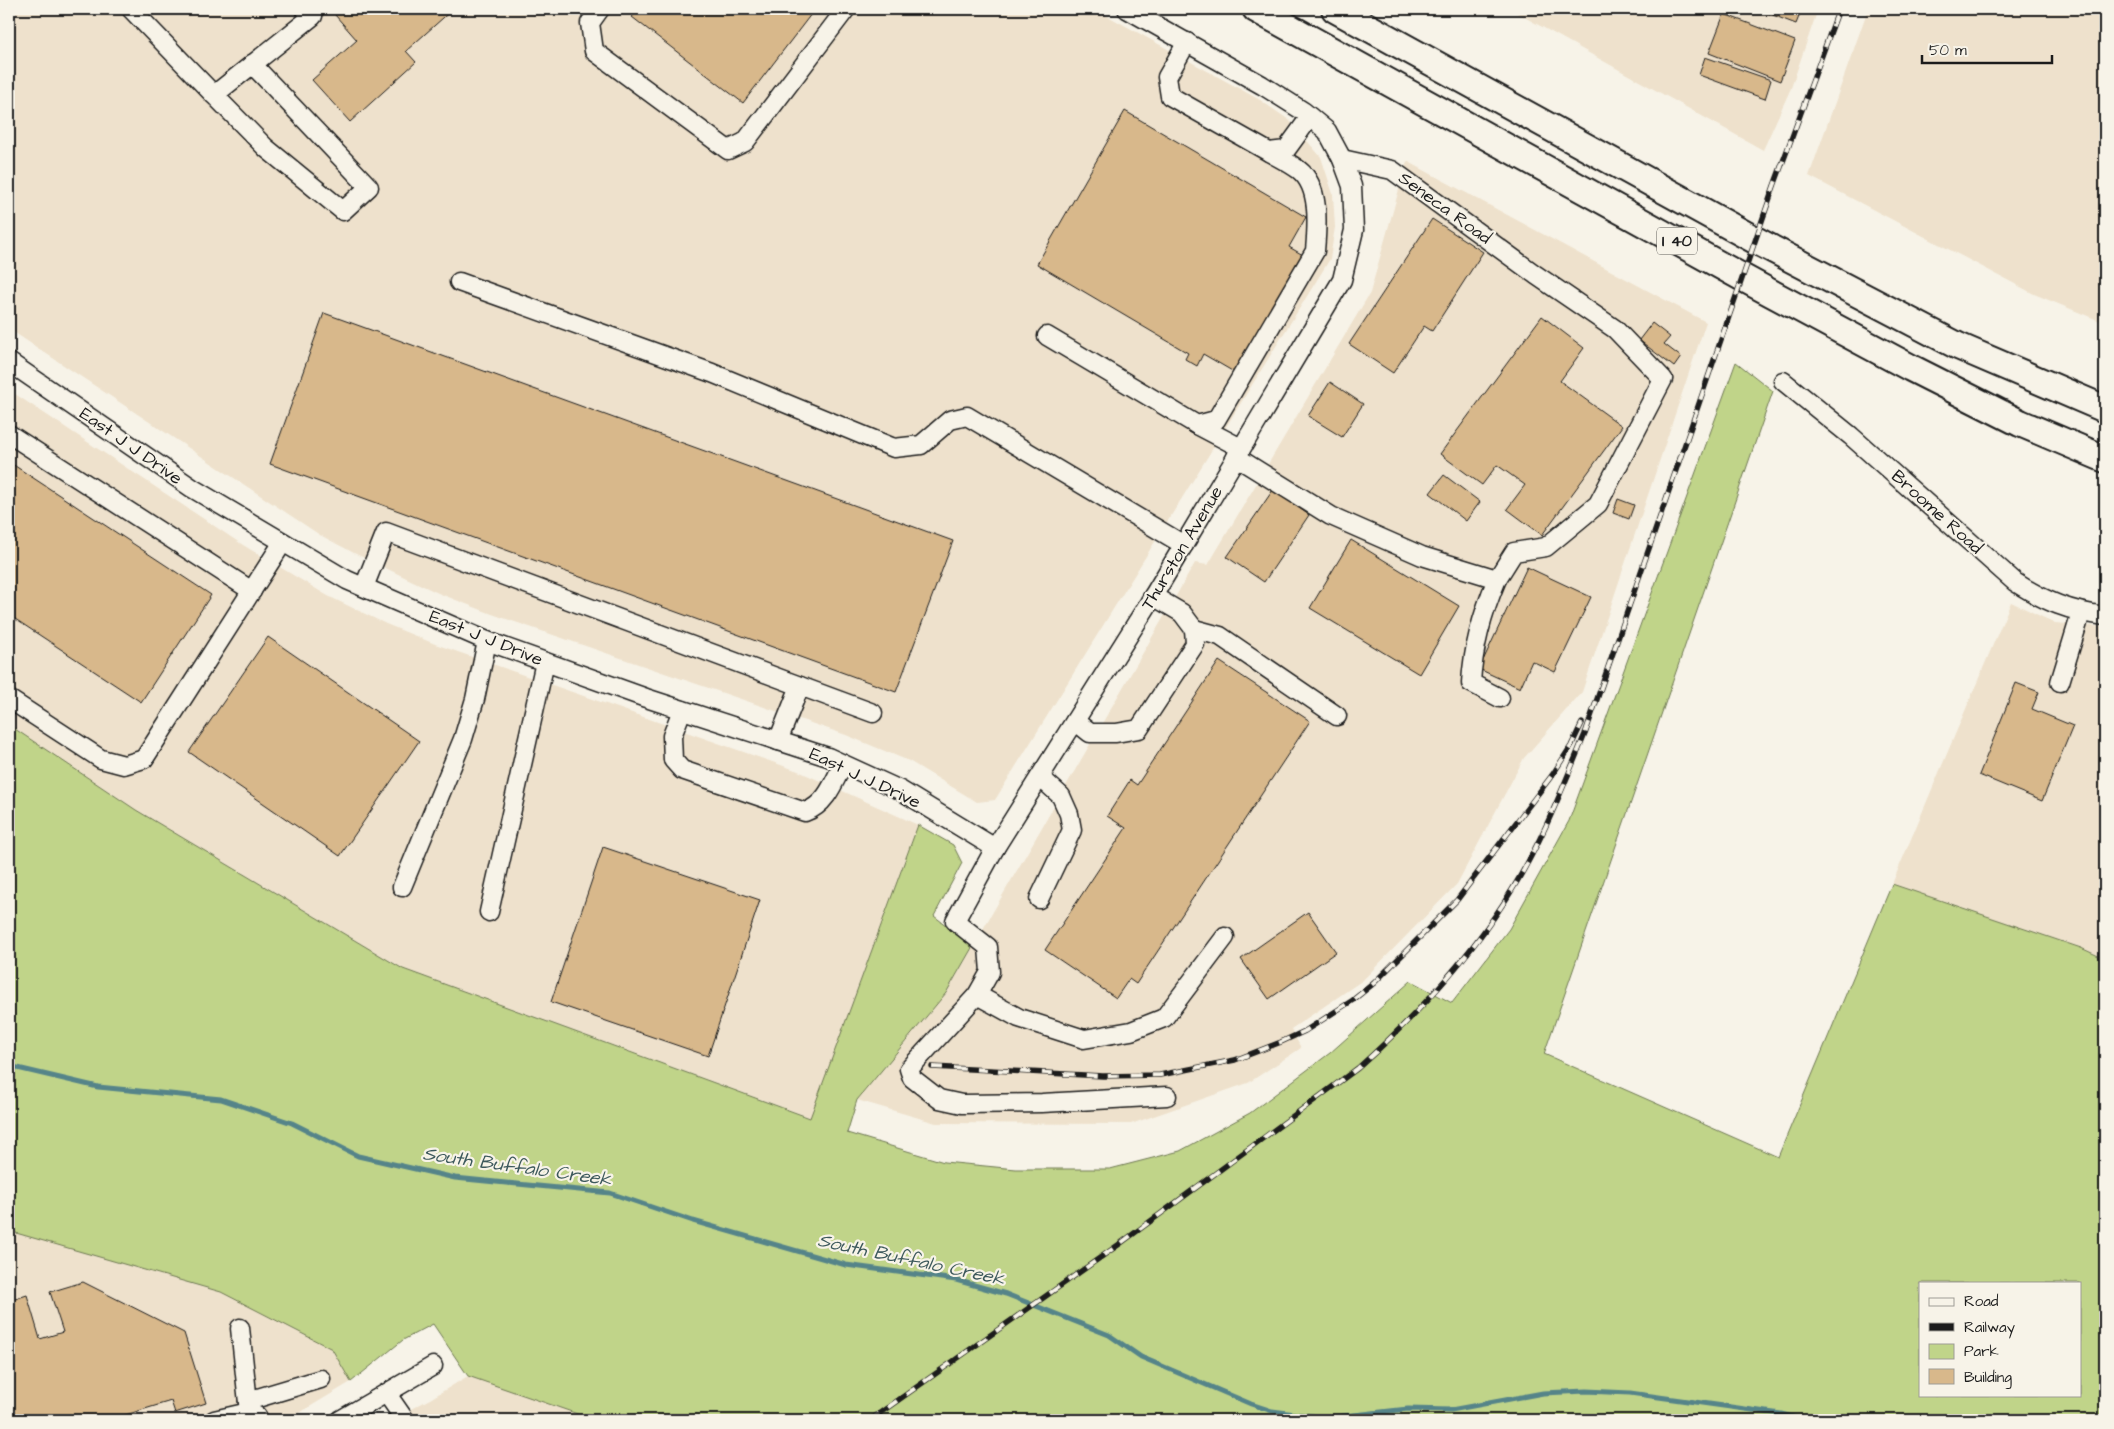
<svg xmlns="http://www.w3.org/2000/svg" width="2114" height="1429" viewBox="0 0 2114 1429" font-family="'Architects Daughter',sans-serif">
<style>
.built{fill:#eee1cc}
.green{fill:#c0d489;stroke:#6e7852;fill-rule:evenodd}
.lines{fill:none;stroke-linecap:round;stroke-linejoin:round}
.stream{stroke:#548489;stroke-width:5}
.building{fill:#d8b88b;stroke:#1c1c1c}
.minor-casing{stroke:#1c1c1c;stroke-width:21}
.highway-casing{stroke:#1c1c1c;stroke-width:30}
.minor{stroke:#f7f3e8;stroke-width:18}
.highway{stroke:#f7f3e8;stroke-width:26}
.rail-casing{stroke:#1c1c1c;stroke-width:5.5}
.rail{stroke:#f7f3e8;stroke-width:4;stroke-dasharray:11;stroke-linecap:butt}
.labels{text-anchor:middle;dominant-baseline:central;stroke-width:4.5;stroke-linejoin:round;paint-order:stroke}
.shield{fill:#f7f3e8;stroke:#5e5c59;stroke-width:1}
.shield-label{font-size:16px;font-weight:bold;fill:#1c1c1c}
.street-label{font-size:18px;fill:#1c1c1c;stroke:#f7f3e8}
.water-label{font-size:19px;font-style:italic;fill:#3d595c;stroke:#f7f3e8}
</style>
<rect width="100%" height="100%" fill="#f7f3e8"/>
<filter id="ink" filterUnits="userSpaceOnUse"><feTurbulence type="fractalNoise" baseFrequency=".02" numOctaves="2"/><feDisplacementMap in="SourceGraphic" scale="10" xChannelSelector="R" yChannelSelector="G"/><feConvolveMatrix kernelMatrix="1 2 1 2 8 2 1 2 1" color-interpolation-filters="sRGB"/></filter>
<g filter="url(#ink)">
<g class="built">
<polygon points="9,9 1095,9 1260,100 1289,120 1321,157 1333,194 1335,227 1330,259 995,800 977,802 909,761 846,735 492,614 438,593 354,553 320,535 9,329"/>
<polygon points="1510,9 1818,9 1791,88 1763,150"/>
<polygon points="1868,9 2105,9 2105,323 2034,294 1809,176"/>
<polygon points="1407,161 1706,322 1582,692 1524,758 1457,884 1363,980 1291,1029 1301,1048 1248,1083 1131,1124 936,1123 857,1100 946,993 1195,563 1208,565 1370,293"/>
<polygon points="9,390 243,545 328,596 386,624 435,644 798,771 918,825 811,1118 403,969 136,810 9,725"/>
<polygon points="2011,602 2055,623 2105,627 2105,959 2081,948 1892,884"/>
<polygon points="9,1231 221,1292 332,1349 351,1382 301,1412 281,1420 9,1420"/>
<polygon points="468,1376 595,1420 390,1420 430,1399"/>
</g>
<path class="green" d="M1736 362 1773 391 1544 1054 1778 1157 1892 884 2081 948 2105 959V1420H595L468 1376 433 1324 403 1340 351 1382 332 1349 221 1292 9 1231V725L136 810 403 969 810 1118 918 825 953 845 962 863 934 916 973 946 946 993 857 1100 847 1133 944 1162 1016 1169H1110L1180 1151 1250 1113 1330 1053 1411 981 1452 1003 1509 929 1569 821ZM1920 1283H2080V1395H1920Z"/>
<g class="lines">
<polyline class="stream" points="9,1066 98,1087 221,1099 292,1123 358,1156 455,1178 610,1193 693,1221 846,1265 956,1280 1006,1294 1109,1335 1141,1357 1251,1404 1272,1411 1327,1418 1408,1409 1451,1410 1543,1393 1586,1391 1630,1393 1781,1414 1804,1420"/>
</g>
<g class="building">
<polygon points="342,9 453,9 406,51 416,62 350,122 312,80 357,40 335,15"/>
<polygon points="639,9 815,9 743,103 632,17"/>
<polygon points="1757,9 1802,9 1796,24"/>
<polygon points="1724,14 1795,41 1780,81 1709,53"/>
<polygon points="1705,57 1771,80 1765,99 1699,75"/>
<polygon points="1125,111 1306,217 1289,247 1303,255 1234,372 1203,354 1197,366 1185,359 1188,353 1037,264"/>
<polygon points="1432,219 1483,252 1432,331 1424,326 1393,373 1349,344"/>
<polygon points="324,313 953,541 896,692 270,464"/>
<polygon points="1542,316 1584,348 1560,381 1622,426 1542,535 1507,509 1525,485 1497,465 1482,485 1440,454"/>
<polygon points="1652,323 1670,337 1664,344 1681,357 1674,367 1639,340"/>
<polygon points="1330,382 1363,404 1342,437 1308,416"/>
<polygon points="9,462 211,595 141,702 9,615"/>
<polygon points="1444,475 1480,502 1466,521 1430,493"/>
<polygon points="1273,490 1309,515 1264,582 1227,557"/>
<polygon points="1618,499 1634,505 1629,519 1613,513"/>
<polygon points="1351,540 1459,606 1419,674 1310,608"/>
<polygon points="1527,567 1591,597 1555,672 1532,661 1520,688 1479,669"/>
<polygon points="268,637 419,741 340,856 189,752"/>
<polygon points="1219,661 1310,721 1136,984 1129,979 1116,998 1045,950 1126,828 1107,816 1130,780 1137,785"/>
<polygon points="2016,683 2039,692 2032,709 2073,726 2042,801 1979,775"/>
<polygon points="603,847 760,900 708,1056 551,1002"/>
<polygon points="1308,912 1336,952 1269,999 1241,959"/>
<polygon points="83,1282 184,1333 206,1403 175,1413 171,1401 109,1420 9,1420 9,1301 27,1295 40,1339 63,1332 50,1292"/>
</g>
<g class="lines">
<g class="minor-casing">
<g id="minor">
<polyline points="131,9 214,95 313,16 305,9"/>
<polyline points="600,9 590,23 594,51 728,150 745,142 846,9"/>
<polyline points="1127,9 1262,85 1303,111 1327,131 1342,159 1352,186 1354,230 1342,280 1149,603 995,848 955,921 988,947 990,972 977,995 1019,1018 1084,1039 1131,1031 1164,1018 1225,937"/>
<polyline points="1187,42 1167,77 1170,96 1269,152 1286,150 1310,117"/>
<polyline points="214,95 266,148 343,211 369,187 252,64"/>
<polyline points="459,282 712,373 894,448 921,445 950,420 967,416 1184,545"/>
<path d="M1047 336 1197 425 1216 420 1315 251C1317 227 1321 187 1299 170 1290 163 1279 158 1269 152"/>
<polyline points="9,362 192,488 347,580 487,641 646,698 828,757 900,790 995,848"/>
<path d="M1783 381 1851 436 2015 582C2046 602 2069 611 2105 616"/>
<polyline points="1197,425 1241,448"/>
<polyline points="9,434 252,591"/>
<polyline points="1236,457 1331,516 1422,556 1497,579 1514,552 1546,547 1598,504 1663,379 1615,329 1536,275 1392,170 1342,159"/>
<path d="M1497 579C1483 612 1473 646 1471 683L1500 698"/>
<polyline points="364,587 386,532 800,686 778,741"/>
<polyline points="1194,629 1220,636 1337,716"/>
<polyline points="2060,682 2081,613"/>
<polyline points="800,686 873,713"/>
<polyline points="9,699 101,759 124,765 144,759 283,542"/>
<path d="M682 710 672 736 673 760 682 770 805 812C826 805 834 782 843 764"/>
<polyline points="1075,721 1090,733 1116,733 1139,729 1195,644 1194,629 1182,613 1153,596"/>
<polyline points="402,887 463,739 475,699 487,641"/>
<polyline points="1039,899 1072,830 1069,814 1061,796 1040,777"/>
<polyline points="489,912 545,662"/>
<polyline points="977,995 909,1069 912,1078 939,1099 962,1104 1042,1103 1167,1096"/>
<polyline points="240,1328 249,1412"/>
<polyline points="387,1394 405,1420"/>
<polyline points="248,1401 321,1379"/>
<polyline points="214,1420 249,1412 257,1416 259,1420"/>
<polyline points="340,1420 433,1366"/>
</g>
</g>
<g class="highway-casing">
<g id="highway">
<polyline points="1256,9 1747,280 1911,368 2020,423 2105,459"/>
<polyline points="1335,9 1757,241 1958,346 2105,409"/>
</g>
</g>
<use href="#minor" class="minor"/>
<use href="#highway" class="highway"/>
<g class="rail-casing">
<g id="rail">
<polyline points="932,1067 1103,1076 1160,1075 1235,1060 1281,1042 1305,1031 1353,1000 1374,983 1457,900 1553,774 1571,746 1582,723"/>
<path d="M870 1420 1121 1243 1358 1068C1414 1018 1464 964 1505 901 1539 849 1562 790 1585 734L1774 186 1839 9"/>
</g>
</g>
<use href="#rail" class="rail"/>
</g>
</g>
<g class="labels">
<rect class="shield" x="1657" y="227.5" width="40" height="27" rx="4"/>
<g class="shield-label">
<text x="1677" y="241">I 40</text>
</g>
<g class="street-label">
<text transform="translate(1445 208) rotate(36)">Seneca Road</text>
<text transform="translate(131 446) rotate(35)">East J J Drive</text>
<text transform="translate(1937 512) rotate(42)">Broome Road</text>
<text transform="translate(1182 548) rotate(-59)">Thurston Avenue</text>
<text transform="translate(486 638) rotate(22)">East J J Drive</text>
<text transform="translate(865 778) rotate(25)">East J J Drive</text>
</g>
<g class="water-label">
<text transform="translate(517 1167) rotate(8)">South Buffalo Creek</text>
<text transform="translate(911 1260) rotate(12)">South Buffalo Creek</text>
</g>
</g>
<rect width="2114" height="1429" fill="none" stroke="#f7f3e8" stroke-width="30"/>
<rect x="15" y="15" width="2084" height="1399" fill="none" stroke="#1c1c1c" stroke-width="2" filter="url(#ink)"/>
<rect x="1919" y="1282" width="162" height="115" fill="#f7f3e8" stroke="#9f9d96"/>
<rect x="1929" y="1298" width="25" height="8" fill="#f7f3e8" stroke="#9f9d96"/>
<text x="1964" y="1306" font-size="15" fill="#1c1c1c">Road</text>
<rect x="1929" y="1323" width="25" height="8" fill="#1c1c1c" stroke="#9f9d96"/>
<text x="1964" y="1332" font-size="15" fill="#1c1c1c">Railway</text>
<rect x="1929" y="1344" width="25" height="15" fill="#c0d489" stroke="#9f9d96"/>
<text x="1964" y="1356" font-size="15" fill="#1c1c1c">Park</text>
<rect x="1929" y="1369" width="25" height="15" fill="#d8b88b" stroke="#9f9d96"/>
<text x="1964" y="1382" font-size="15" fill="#1c1c1c">Building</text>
<path d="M1922 55v8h130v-8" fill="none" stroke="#1c1c1c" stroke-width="2.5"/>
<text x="1929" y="55" font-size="15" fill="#1c1c1c" stroke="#f7f3e8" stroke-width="4" paint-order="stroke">50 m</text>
</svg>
